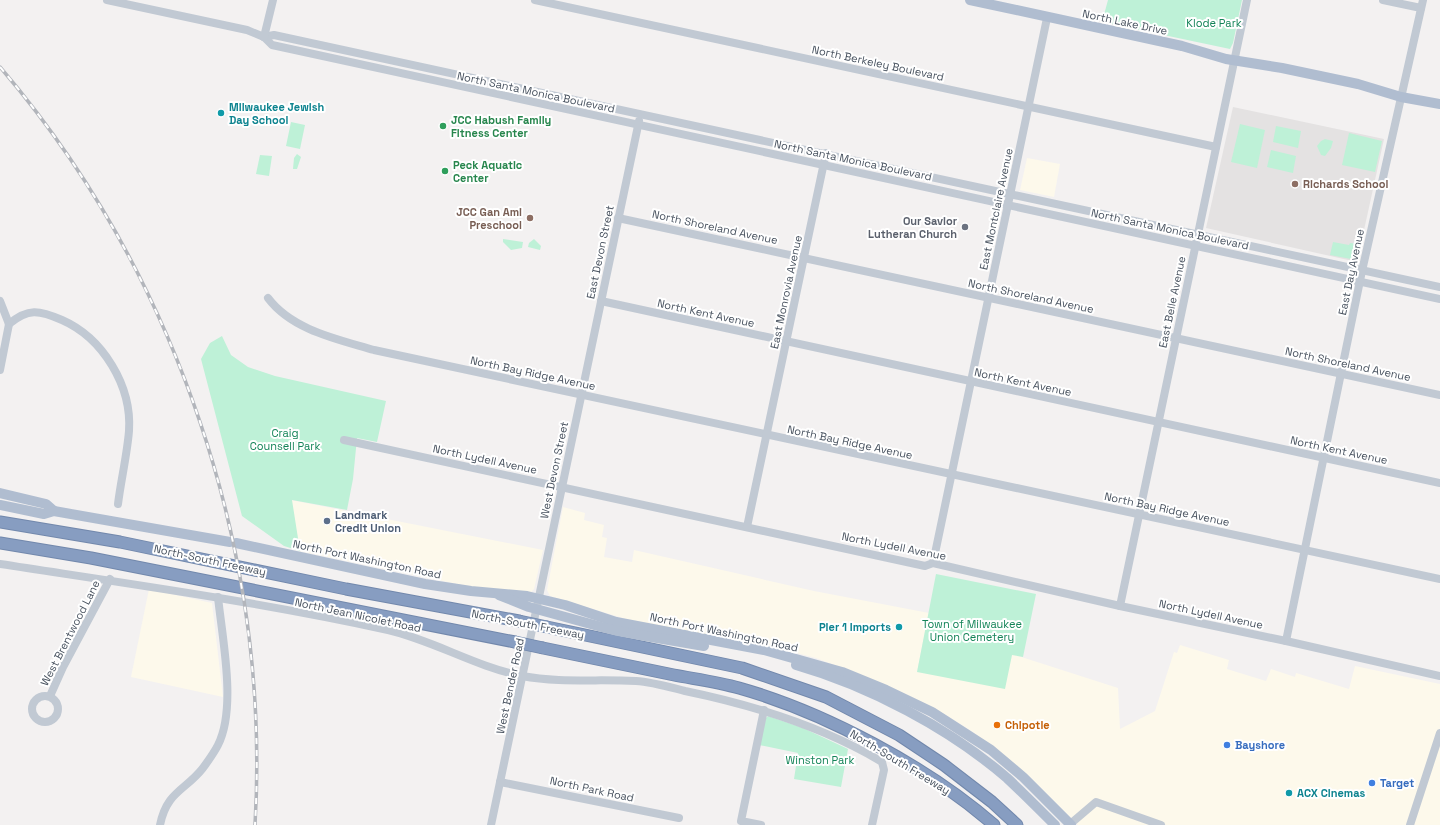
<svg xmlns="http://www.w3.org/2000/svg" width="1440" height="825" viewBox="0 0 1440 825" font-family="'Space Grotesk',sans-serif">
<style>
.commercial{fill:#fdf9eb}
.education{fill:#e4e2e2}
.green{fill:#bef1d7}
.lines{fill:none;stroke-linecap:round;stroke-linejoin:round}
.highway-casing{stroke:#7288ac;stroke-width:13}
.minor{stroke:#c1c9d3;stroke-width:8}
.major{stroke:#b0bdd0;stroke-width:10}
.highway{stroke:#879dc1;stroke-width:11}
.rail-casing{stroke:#b2b5bb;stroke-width:3.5}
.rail{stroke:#fff;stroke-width:2;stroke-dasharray:6;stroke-linecap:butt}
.highway-bridge-casing{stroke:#7288ac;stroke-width:13;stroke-linecap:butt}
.highway-bridge{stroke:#879dc1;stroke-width:11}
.culture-dot{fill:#0f9aa8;stroke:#fff;stroke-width:1.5}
.leisure-dot{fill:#2e9e5b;stroke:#fff;stroke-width:1.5}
.education-dot{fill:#8d6e63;stroke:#fff;stroke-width:1.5}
.worship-dot{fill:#6b7280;stroke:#fff;stroke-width:1.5}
.service-dot{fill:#5c6f8a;stroke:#fff;stroke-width:1.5}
.food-dot{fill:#e8710a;stroke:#fff;stroke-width:1.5}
.shop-dot{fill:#3f7fe0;stroke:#fff;stroke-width:1.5}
.labels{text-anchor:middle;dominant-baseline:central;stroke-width:4;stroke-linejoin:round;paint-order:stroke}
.street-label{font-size:11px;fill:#48525f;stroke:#fff}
.park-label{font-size:11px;fill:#148458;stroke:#fff}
.culture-label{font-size:11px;font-weight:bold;fill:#0d838f;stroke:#fff;text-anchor:start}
.leisure-label{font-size:11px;font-weight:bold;fill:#27864d;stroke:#fff;text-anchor:start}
.education-label{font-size:11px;font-weight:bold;fill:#785e54;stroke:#fff;text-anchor:start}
.worship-label{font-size:11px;font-weight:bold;fill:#5b616d;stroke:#fff;text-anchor:end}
.service-label{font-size:11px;font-weight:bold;fill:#4e5e75;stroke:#fff;text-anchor:start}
.food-label{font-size:11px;font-weight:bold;fill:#c56008;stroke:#fff;text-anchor:start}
.shop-label{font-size:11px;font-weight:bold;fill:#366cbe;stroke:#fff;text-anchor:start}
</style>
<rect width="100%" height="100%" fill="#f3f1f1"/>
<g class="commercial">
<polygon points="1027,158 1060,164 1054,197 1020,190"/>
<polygon points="291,500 543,550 534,589 530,593 486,590 300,551"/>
<polygon points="563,507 585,513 584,520 604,525 602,537 607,538 604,557 632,562 634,550 814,591 929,613 917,672 1012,654 1118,688 1120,729 1155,711 1174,652 1177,653 1180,645 1229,660 1227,669 1266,681 1271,669 1295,677 1296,673 1349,689 1355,666 1440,684 1440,825 1078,825 1030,777 973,732 946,715 874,680 816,658 785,650 626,619 550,596 547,590"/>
<polygon points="149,589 212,603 223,697 131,677"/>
</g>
<polygon class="education" points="1233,107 1384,139 1357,262 1206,228"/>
<g class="green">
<polygon points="1108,0 1242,0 1233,43 1230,49 1102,22"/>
<polygon points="291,122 305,125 300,149 286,146"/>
<polygon points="1240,124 1265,130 1257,168 1231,162"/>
<polygon points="1276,126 1301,131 1298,148 1273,142"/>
<polygon points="1349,133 1382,141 1375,172 1342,165"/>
<polygon points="1325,139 1333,141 1331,148 1325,156 1321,155 1317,146 1321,141"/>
<polygon points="1271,150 1296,156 1293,173 1267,167"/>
<polygon points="297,154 301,157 297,169 293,169 294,158"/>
<polygon points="260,155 272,156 269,176 256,174"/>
<polygon points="503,239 523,242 522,248 511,250 503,242"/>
<polygon points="534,239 541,246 540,250 528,247 529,243"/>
<polygon points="1333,242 1349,245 1350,243 1360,244 1356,260 1330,255"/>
<polygon points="222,336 231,355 248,367 275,376 386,401 377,442 357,438 353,479 347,510 292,500 300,551 284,546 242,516 201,359 210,343"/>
<polygon points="936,574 1036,594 1023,657 1012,655 1005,689 917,672"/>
<polygon points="768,716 803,728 848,749 841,787 794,779 798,753 759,745 766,718"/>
</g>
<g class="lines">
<g class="highway-casing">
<g id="highway">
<polyline points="0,522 120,542 346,589 519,621"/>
<polyline points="0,543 91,558 515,642"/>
<polyline points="547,627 742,668 826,697 899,735 944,765 992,802 1017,825"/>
<path d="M543 648C587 657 630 666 674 675 695 679 718 682 739 688 824 712 928 767 994 825"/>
</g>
</g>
<g class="minor">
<polyline points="107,0 247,30 264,37 272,45 1440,299"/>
<polyline points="535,0 1216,147"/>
<polyline points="1383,0 1421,8"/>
<polyline points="264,37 274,35 1440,287"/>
<polyline points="264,37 273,0"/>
<polyline points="618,218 1440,395"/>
<path d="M268 298C292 330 337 339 374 350L1440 579"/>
<polyline points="0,301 9,324 0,370"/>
<polyline points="601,301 1440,483"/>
<path d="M9 324C28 308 39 310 62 320 103 338 132 386 129 431 127 455 121 480 118 504"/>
<polyline points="344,440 925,566 933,563 1120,606 1286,641 1440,676"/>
<polyline points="747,527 826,153"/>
<polyline points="933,563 1047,18"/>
<path d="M0 564C130 584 260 602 388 630 435 641 474 666 522 676 560 683 597 679 636 681 652 682 669 687 685 691 753 705 822 726 882 762L884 770 872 825"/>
<polyline points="1120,606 1247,0"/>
<polyline points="1286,641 1362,271 1423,0"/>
<polyline points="50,696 63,667 110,579"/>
<circle cx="45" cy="709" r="13"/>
<polyline points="500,782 679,818"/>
<path d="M160 825C167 791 185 791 203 768 208 761 214 753 218 745 237 708 222 637 218 597"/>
<polyline points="491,825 639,121"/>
<polyline points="761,825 741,821 764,710"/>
<polyline points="1069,825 1096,802 1161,825"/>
<polyline points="1410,825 1440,733"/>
</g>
<g class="major">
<polyline points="970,0 1182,46 1226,59 1282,68 1358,84 1401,97 1440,104"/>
<polyline points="0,493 46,504 54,511"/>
<polyline points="0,505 44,514 54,511 230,542"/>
<polyline points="236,543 425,584 471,591 527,596 565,605 616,622 764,650 842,672 886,690 932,712 991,750 1023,777 1071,825"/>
<polyline points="499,595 529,607 616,631 704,646"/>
<path d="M796 665C869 686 949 728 1007 778 1023 793 1039 809 1055 825"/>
</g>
<use href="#highway" class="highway"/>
<g class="rail-casing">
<path id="rail" d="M0 67C177 274 271 553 255 825"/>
</g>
<use href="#rail" class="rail"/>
<g class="highway-bridge-casing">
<g id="highway-bridge">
<polyline points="519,621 547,627"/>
<polyline points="515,642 543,648"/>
</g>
</g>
<use href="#highway-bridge" class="highway-bridge"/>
</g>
<g class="culture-dot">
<circle cx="221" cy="113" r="4"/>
<circle cx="899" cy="627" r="4"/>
<circle cx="1289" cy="793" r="4"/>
</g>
<g class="leisure-dot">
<circle cx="443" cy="126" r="4"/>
<circle cx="445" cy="171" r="4"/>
</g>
<g class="education-dot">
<circle cx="1295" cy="184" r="4"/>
<circle cx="530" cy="218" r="4"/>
</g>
<circle class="worship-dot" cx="965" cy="227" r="4"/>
<circle class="service-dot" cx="327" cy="521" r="4"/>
<circle class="food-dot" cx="997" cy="725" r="4"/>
<g class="shop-dot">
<circle cx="1227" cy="745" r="4"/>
<circle cx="1372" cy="783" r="4"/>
</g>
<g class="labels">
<g class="street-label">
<text transform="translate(1125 22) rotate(12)">North Lake Drive</text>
<text transform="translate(878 63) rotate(12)">North Berkeley Boulevard</text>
<text transform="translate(536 92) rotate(12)">North Santa Monica Boulevard</text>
<text transform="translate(853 160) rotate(12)">North Santa Monica Boulevard</text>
<text transform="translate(996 209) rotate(-78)">East Montclaire Avenue</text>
<text transform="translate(715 227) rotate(12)">North Shoreland Avenue</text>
<text transform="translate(1170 229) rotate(12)">North Santa Monica Boulevard</text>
<text transform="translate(600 252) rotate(-78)">East Devon Street</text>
<text transform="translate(1351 272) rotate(-78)">East Day Avenue</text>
<text transform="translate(786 292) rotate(-78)">East Monrovia Avenue</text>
<text transform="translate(1031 296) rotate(12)">North Shoreland Avenue</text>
<text transform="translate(1172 302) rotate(-78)">East Belle Avenue</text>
<text transform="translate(706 313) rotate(12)">North Kent Avenue</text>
<text transform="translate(1348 364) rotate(12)">North Shoreland Avenue</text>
<text transform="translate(533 373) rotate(12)">North Bay Ridge Avenue</text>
<text transform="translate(1023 382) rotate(12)">North Kent Avenue</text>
<text transform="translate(850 442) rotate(12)">North Bay Ridge Avenue</text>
<text transform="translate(1339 450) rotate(12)">North Kent Avenue</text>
<text transform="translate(485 459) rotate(12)">North Lydell Avenue</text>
<text transform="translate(554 470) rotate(-78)">West Devon Street</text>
<text transform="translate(1167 509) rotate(12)">North Bay Ridge Avenue</text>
<text transform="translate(894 546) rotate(11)">North Lydell Avenue</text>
<text transform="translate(367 559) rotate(12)">North Port Washington Road</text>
<text transform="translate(210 560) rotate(12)">North-South Freeway</text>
<text transform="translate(1211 614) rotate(12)">North Lydell Avenue</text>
<text transform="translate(358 615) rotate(12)">North Jean Nicolet Road</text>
<text transform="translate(528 624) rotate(11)">North-South Freeway</text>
<text transform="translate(724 632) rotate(12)">North Port Washington Road</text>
<text transform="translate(70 633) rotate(-63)">West Brentwood Lane</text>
<text transform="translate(510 686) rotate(-78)">West Bender Road</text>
<text transform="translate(900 762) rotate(31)">North-South Freeway</text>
<text transform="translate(592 789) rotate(12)">North Park Road</text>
</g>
<g class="park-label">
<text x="1214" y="23">Klode Park</text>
<text x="285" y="433">Craig<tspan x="285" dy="13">Counsell Park</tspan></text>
<text x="972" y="624">Town of Milwaukee<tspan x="972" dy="13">Union Cemetery</tspan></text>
<text x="820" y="760">Winston Park</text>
</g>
<g class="culture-label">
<text x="229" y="107">Milwaukee Jewish<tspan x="229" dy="13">Day School</tspan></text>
<text x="891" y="627" text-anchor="end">Pier 1 Imports</text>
<text x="1297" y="793">ACX Cinemas</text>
</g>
<g class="leisure-label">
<text x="451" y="120">JCC Habush Family<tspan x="451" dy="13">Fitness Center</tspan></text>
<text x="453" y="165">Peck Aquatic<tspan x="453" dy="13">Center</tspan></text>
</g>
<g class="education-label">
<text x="1303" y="184">Richards School</text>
<text x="522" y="212" text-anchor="end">JCC Gan Ami<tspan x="522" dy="13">Preschool</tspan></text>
</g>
<g class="worship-label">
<text x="957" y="221">Our Savior<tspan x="957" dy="13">Lutheran Church</tspan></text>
</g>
<g class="service-label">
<text x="335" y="515">Landmark<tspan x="335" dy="13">Credit Union</tspan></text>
</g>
<g class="food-label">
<text x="1005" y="725">Chipotle</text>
</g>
<g class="shop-label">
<text x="1235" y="745">Bayshore</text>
<text x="1380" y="783">Target</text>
</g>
</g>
</svg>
